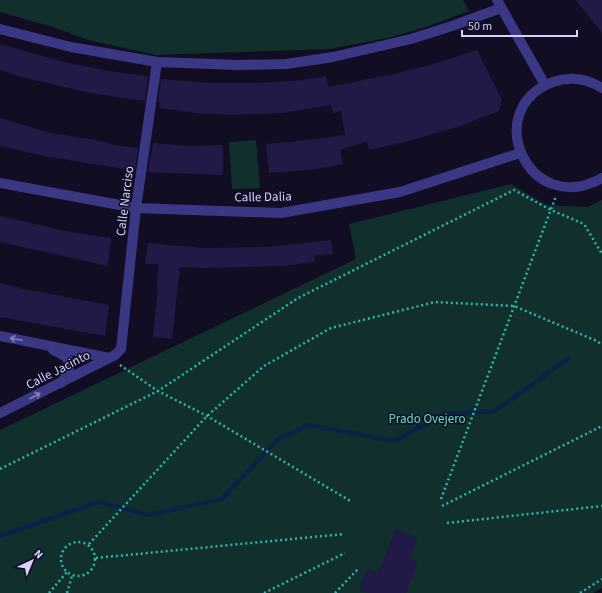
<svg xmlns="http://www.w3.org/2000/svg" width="602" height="593" viewBox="0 0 602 593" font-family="'Source Sans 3',sans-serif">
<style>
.green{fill:#112f2d}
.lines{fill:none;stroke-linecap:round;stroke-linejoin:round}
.stream{stroke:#0b2247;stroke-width:4.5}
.building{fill:#221a46}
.path{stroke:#2db8ac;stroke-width:2.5;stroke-dasharray:2 3;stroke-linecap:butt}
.street{stroke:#3a3884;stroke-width:10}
.oneway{stroke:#807dbb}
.labels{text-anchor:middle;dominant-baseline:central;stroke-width:3;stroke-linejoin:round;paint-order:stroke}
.street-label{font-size:13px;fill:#d6d2ff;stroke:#110e24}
.park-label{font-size:13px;fill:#5be1bd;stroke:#110e24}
</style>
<rect width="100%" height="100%" fill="#110e24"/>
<g class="green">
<polygon points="0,0 463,0 469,11 429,26 388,38 329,49 156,55 88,40 53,27 0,12"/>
<polygon points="256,140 260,188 232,189 229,142"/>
<polygon points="511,184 546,205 588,207 602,200 602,588 593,593 0,593 0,430 356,259 349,224"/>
</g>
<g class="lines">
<polyline class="stream" points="0,536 98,502 148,515 222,499 277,440 309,425 394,441 444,414 495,411 569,358"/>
</g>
<g class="building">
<polygon points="576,0 602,0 602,33"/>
<polygon points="0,44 68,63 109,71 148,76 145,101 91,93 21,77 0,70"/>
<polygon points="477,50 502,100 499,111 460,126 409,141 369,150 367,141 340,150 343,164 330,167 306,170 269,173 266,144 291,142 345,135 341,111 333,113 331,105 282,113 233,115 196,113 159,108 160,103 158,103 161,79 211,83 257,83 303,80 326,76 328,87 394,74 430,65"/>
<polygon points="0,118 50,133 101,141 113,145 138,148 135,171 44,156 0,146"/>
<polygon points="153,143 189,146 223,145 223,175 148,172"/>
<polygon points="0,216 65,231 111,238 108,266 0,242"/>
<polygon points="331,240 333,254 314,256 315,262 283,266 202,268 180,267 172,339 153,337 157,296 158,264 145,264 148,243 202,248 269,247"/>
<polygon points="0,283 24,289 109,305 105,336 0,317"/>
<polygon points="396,529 418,538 410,559 418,562 406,593 368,593 359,590 367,568 378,572"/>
</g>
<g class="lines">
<g class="path">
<polyline points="120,365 158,391 207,416 352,502"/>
<polyline points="0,469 158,391 298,298 514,190 551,210 584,224 602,254"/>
<polyline points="441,499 556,196"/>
<polyline points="442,506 602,426"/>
<polyline points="447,523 602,506"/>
<circle cx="78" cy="559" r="17"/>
<polyline points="89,544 207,416 264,366 331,328 435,302 514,306 597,341 602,345"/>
<polyline points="96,558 344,534"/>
<polyline points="49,593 67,572"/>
<polyline points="67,593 72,576"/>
<polyline points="264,593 345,553"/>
<polyline points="335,593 359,568"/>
<polyline points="580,593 602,579"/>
</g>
<g class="street">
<polyline points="497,0 545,85"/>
<polyline points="0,29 71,47 157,62 238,65 286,64 333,57 411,39 452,26 501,8"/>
<path d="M602 88C587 79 570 76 553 82 480 109 528 219 602 178"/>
<polyline points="0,183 136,208 281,213 400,192 520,153"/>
<polyline points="0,336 109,358"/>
<path d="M53 350C73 358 74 366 61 383"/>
<polyline points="0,413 115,355 121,349 136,208 157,62"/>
</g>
</g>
<defs><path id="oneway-shaft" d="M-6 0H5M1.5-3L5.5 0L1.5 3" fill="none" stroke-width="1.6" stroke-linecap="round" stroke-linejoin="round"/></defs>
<g class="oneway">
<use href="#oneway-shaft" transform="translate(16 339) rotate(-168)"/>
<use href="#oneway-shaft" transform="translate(35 396) rotate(-27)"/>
</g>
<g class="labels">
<g class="street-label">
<text transform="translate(263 197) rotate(-1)">Calle Dalia</text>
<text transform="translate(125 201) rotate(-83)">Calle Narciso</text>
<text transform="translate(58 370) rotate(-27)">Calle Jacinto</text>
</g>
<g class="park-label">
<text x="427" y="419">Prado Ovejero</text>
</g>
</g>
<g transform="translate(32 561) rotate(44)" stroke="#110e24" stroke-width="3" paint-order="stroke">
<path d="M0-3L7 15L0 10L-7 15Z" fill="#d6d2ff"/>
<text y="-6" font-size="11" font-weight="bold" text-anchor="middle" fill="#d6d2ff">N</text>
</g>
<path d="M462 30v6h115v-6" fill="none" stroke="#d6d2ff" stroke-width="2"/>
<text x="468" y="30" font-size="12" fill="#d6d2ff" stroke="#110e24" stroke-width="3" paint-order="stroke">50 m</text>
</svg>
